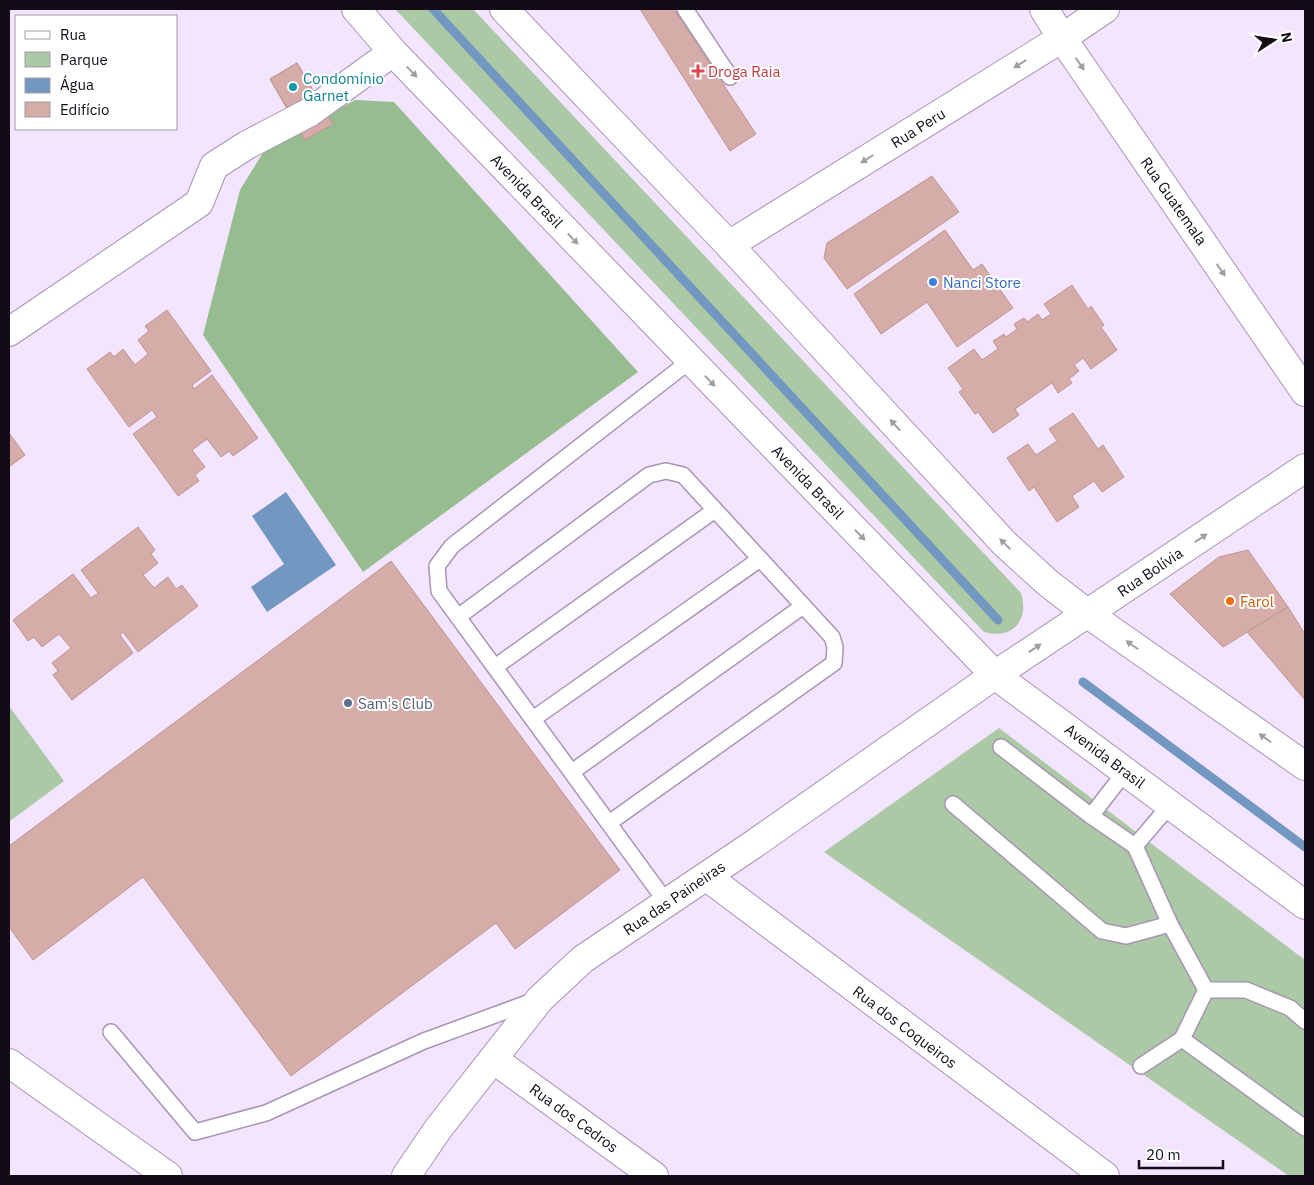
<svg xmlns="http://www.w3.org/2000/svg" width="1314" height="1185" viewBox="0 0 1314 1185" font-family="'IBM Plex Sans',sans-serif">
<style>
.green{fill:#abc9a5}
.forest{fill:#96bc90}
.water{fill:#7298c2}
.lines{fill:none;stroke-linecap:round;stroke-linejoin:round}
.stream{stroke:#7298c2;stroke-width:9}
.building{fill:#d5aca7;stroke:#be9590}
.service-casing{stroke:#a795b4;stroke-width:18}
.minor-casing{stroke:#a795b4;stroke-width:30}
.secondary-casing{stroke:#a795b4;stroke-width:30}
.primary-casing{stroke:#a795b4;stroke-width:30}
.service{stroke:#fff;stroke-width:15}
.minor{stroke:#fff;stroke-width:28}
.secondary{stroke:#fff;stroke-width:28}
.primary{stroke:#fff;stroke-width:28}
.oneway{fill:#a19ea2}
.health-dot{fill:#e0444e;stroke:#fff;stroke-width:2}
.culture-dot{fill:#0f9aa8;stroke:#fff;stroke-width:2}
.shop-dot{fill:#3f7fe0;stroke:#fff;stroke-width:2}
.food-dot{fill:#e8710a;stroke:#fff;stroke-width:2}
.service-dot{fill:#5c6f8a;stroke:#fff;stroke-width:2}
.labels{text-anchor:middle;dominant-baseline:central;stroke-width:4;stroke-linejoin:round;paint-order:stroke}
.health-label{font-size:15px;fill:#be3a42;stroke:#fff;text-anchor:start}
.culture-label{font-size:15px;fill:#0d838f;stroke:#fff;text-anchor:start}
.street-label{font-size:15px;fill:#130c17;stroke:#fff}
.shop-label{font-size:15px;fill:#366cbe;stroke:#fff;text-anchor:start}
.food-label{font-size:15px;fill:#c56008;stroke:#fff;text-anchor:start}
.service-label{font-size:15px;fill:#4e5e75;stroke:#fff;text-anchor:start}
</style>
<rect width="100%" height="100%" fill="#f3e4ff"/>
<g class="green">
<path d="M395 9H473L1021 593C1030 621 1011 640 984 632Z"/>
<polygon points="9,706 64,781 10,821 9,818"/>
<polygon points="999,728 1305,960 1305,1176 1289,1176 824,852"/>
</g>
<polygon class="forest" points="355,100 394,102 638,372 363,572 203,335 240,190 264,151"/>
<polygon class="water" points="286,492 336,565 267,612 251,587 284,564 252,516"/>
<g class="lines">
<g class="stream">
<polyline points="433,9 998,620"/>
<polyline points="1083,682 1305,847"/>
</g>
</g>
<g class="building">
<polygon points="640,9 674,9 756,134 730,151"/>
<polygon points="297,63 333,124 305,140 270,79"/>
<polygon points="297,63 315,95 289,111 270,79"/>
<polygon points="932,176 959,212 847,289 824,258 827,243"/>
<polygon points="945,230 973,270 982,264 1013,308 957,347 927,302 881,334 854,294"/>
<polygon points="1072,285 1088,309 1091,306 1104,325 1101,327 1117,350 1091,369 1083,358 1074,365 1079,371 1069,379 1072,383 1058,393 1052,383 1015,409 1019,415 993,433 978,412 975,414 959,392 963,389 948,368 974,349 982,360 998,349 993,341 1004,334 1006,337 1017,329 1014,324 1024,318 1027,322 1038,314 1042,320 1051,314 1044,304"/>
<polygon points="167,310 211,371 192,385 194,389 212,375 258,438 233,456 229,451 221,457 207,439 192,450 205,467 195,475 199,481 178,496 133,434 157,417 152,410 129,427 87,369 110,352 114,357 123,349 135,365 148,354 138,340 149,331 145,326"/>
<polygon points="1073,413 1098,449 1103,445 1124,477 1102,492 1094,481 1072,496 1079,507 1057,522 1034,487 1029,491 1007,458 1028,444 1036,455 1057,441 1049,429"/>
<polygon points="9,433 25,455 9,467"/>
<polygon points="138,527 155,550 151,554 158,563 143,575 154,588 168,577 176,589 182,585 198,606 138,652 123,632 120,635 133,653 72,700 53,675 58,671 52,663 71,648 59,634 42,647 34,637 28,641 13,620 73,574 91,598 98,593 81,570"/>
<polygon points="1248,550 1288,607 1223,647 1170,594 1219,557"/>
<polygon points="391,561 620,870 515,949 496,923 291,1076 143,877 33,960 9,927 9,846"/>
<polygon points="1288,607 1305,634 1305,700 1247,632"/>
</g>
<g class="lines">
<g class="service-casing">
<g id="service">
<polyline points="685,9 730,77"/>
<polyline points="458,617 649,475 666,471 683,475 832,637 835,647 834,663 609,823"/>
<polyline points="495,667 715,510"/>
<polyline points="533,719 760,559"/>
<polyline points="1001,747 1091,816 1135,846"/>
<polyline points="572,772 803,606"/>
<polyline points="953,804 1102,931 1126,936 1170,924"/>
<polyline points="1170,805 1135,846 1170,924 1206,990"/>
<polyline points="1091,816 1125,772"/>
<polyline points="667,903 439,591 437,566 452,546 691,360"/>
<polyline points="1206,990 1182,1039 1305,1128"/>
<polyline points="1206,990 1246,990 1290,1008 1305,1021"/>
<polyline points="111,1032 195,1132 266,1113 424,1041 533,1001"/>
<polyline points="1141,1066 1182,1039"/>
</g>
</g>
<g class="minor-casing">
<g id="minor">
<polyline points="1044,9 1062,38 1305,392"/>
<polyline points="729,245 1062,38 1105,9"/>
<polyline points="9,332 199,203 214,166 247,145 310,112 393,52"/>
<polyline points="707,877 1105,1176"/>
<polyline points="493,1059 654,1176"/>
<polyline points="9,1063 168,1176"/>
</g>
</g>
<g class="secondary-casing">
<polyline id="secondary" points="406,1176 438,1129 540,999 583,959 751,846 995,675 1305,468"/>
</g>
<g class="primary-casing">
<g id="primary">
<polyline points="356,9 393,52 995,675 1305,905"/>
<polyline points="504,9 729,245 1005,544 1048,583 1088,614 1305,766"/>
</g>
</g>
<use href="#service" class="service"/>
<use href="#minor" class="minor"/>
<use href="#secondary" class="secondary"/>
<use href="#primary" class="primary"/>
</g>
<defs><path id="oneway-solid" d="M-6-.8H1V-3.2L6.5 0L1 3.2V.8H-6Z" transform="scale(1.25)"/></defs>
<g class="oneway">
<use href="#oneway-solid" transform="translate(1020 64) rotate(148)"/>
<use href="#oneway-solid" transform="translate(1080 64) rotate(55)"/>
<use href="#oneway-solid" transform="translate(412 72) rotate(46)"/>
<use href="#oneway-solid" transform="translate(867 159) rotate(148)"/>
<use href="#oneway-solid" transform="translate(573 239) rotate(46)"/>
<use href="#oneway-solid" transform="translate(1221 270) rotate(55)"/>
<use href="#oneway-solid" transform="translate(710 381) rotate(46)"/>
<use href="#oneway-solid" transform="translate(895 425) rotate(-133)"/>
<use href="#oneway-solid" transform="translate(860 535) rotate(46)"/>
<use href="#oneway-solid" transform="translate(1201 538) rotate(-34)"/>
<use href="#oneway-solid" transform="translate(1005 544) rotate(-136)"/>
<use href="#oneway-solid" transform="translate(1132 645) rotate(-145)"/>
<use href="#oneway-solid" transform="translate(1035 648) rotate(-33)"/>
<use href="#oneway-solid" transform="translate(1265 738) rotate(-145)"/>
</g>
<path class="health-dot" d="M695.5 63.5h5v5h5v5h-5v5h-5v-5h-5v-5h5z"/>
<circle class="culture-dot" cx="293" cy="87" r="5"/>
<circle class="shop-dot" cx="933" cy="282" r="5"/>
<circle class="food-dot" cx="1230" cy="601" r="5"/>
<circle class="service-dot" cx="348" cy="703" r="5"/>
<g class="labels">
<g class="health-label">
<text x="708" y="71">Droga Raia</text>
</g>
<g class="culture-label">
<text x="303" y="78">Condomínio<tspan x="303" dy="17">Garnet</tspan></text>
</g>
<g class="street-label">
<text transform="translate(918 128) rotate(-32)">Rua Peru</text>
<text transform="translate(527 191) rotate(46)">Avenida Brasil</text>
<text transform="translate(1174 201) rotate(55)">Rua Guatemala</text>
<text transform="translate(808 482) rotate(46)">Avenida Brasil</text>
<text transform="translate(1150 572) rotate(-34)">Rua Bolívia</text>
<text transform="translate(1105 756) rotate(37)">Avenida Brasil</text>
<text transform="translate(674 898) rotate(-34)">Rua das Paineiras</text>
<text transform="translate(905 1027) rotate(37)">Rua dos Coqueiros</text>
<text transform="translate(574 1118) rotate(36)">Rua dos Cedros</text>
</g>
<g class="shop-label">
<text x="943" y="282">Nanci Store</text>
</g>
<g class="food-label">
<text x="1240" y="601">Farol</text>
</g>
<g class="service-label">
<text x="358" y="703">Sam's Club</text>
</g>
</g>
<rect width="1314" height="1185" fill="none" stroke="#130c17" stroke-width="20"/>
<rect x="15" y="15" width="162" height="115" fill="#ffffff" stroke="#a19ea2"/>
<rect x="25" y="31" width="25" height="8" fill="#ffffff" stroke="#a19ea2"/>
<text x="60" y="40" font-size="15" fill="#130c17">Rua</text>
<rect x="25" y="52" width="25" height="15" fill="#abc9a5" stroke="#a19ea2"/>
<text x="60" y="65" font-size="15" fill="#130c17">Parque</text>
<rect x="25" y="78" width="25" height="15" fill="#7298c2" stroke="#a19ea2"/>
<text x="60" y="90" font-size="15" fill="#130c17">Água</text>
<rect x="25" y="102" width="25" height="15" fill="#d5aca7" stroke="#a19ea2"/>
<text x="60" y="115" font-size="15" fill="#130c17">Edifício</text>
<g transform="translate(1274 40) rotate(78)" stroke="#ffffff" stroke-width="4" paint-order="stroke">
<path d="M0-4L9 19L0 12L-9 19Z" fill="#130c17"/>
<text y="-8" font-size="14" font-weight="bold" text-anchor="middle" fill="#130c17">N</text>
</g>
<path d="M1139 1160v8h84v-8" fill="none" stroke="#130c17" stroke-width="2.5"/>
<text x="1146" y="1160" font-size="15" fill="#130c17" stroke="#ffffff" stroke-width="4" paint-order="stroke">20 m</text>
</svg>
